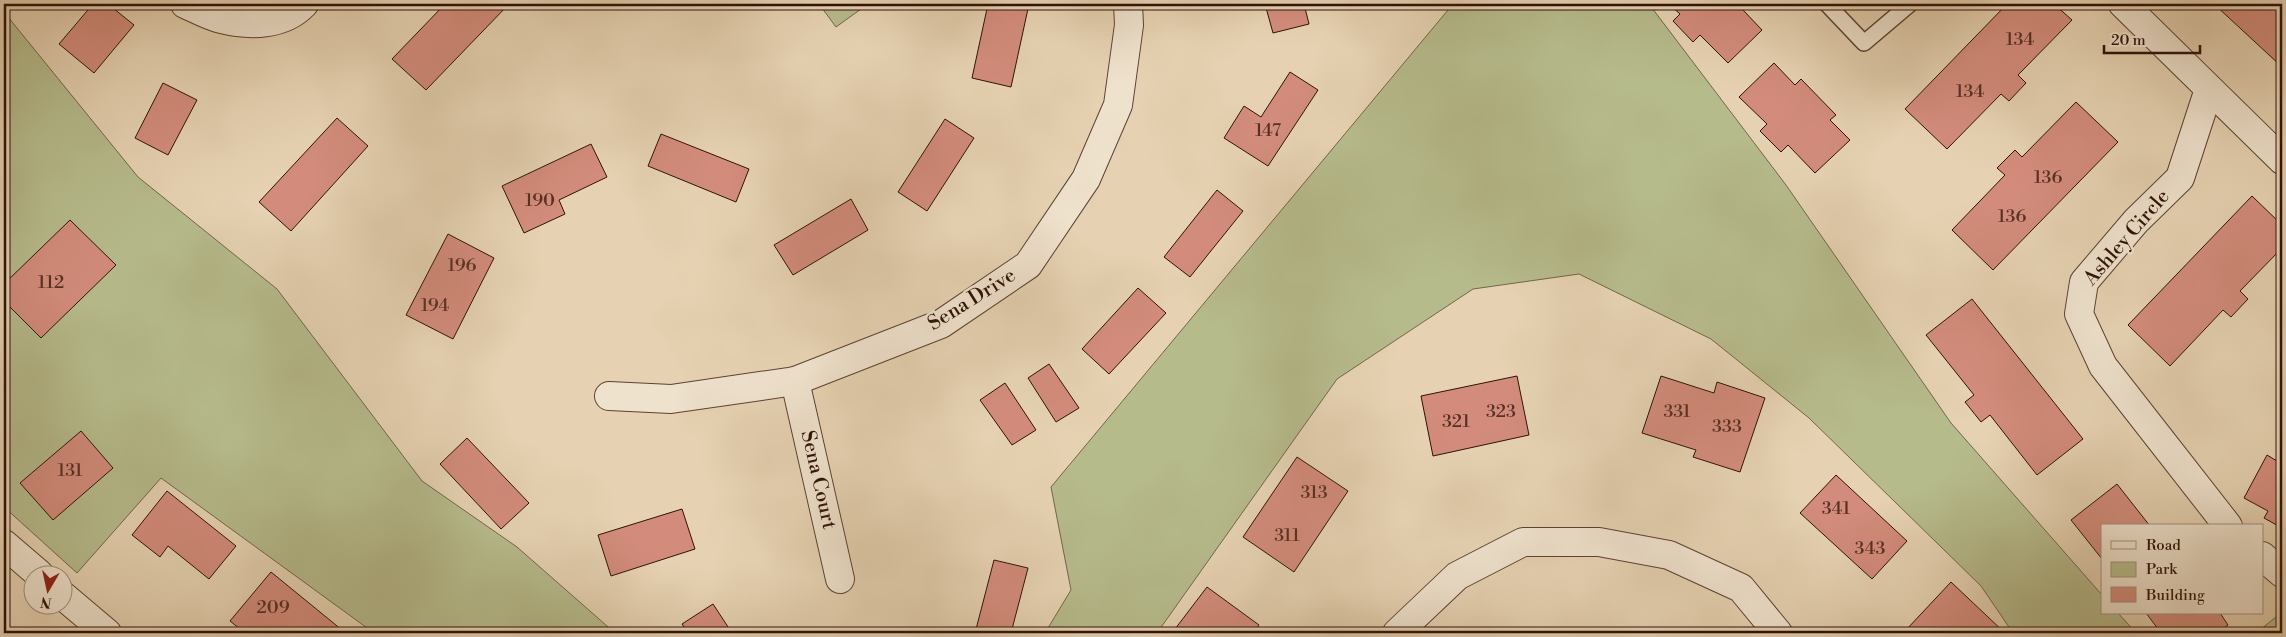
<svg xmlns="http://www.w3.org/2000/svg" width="2286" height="637" viewBox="0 0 2286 637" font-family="'Libre Bodoni',serif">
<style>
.green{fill:#b6bb8c;stroke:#72664a}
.building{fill:#d38c7c;stroke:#2e1208}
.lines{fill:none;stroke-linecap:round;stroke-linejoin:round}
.service-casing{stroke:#5c4232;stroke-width:18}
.minor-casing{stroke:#5c4232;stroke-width:30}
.service{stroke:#efe2cd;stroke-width:15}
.minor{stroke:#efe2cd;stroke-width:28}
.labels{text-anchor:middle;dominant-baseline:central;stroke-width:5;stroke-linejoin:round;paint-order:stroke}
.number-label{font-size:18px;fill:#573025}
.street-label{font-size:20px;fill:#2e1208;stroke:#efe2cd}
</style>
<rect width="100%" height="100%" fill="#e6d2b2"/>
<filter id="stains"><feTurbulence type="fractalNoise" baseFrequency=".004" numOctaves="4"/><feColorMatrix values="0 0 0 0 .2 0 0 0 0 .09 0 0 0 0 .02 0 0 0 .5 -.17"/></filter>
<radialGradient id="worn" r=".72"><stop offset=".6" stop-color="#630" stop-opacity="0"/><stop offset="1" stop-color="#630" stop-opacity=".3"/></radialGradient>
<g class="green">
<polygon points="819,4 868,4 836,27"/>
<polygon points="1453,4 1649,4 1786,185 1951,423 2102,595 2102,613 2118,613 2136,633 2013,633 1981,586 1809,418 1711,339 1579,274 1473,289 1337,379 1157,633 1045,633 1071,590 1051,487"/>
<polygon points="4,12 138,177 277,289 422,481 517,547 615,633 374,633 161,478 77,573 4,507"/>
<polygon points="2281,613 2282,633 2256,633"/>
</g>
<g class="building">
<polygon points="93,4 108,4 134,25 94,73 59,44"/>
<polygon points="445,4 509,4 426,90 392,59"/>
<polygon points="988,4 1029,4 1011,87 972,78"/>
<polygon points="1265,4 1304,4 1309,24 1273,33"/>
<polygon points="1669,4 1748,4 1743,10 1762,30 1728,63 1700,35 1693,42 1673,21 1680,14"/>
<polygon points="2007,4 2054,4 2072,20 2018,75 2026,83 2009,101 2001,94 1947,149 1905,109"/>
<polygon points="2214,4 2282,4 2282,67"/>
<polygon points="1774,63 1795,85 1801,79 1836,115 1830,120 1850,140 1815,173 1788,145 1781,152 1760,131 1767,124 1739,97"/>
<polygon points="1290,72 1318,90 1268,166 1224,138 1244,106 1261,117"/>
<polygon points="163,83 197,100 168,155 135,138"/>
<polygon points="2076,102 2118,142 1993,270 1952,230 2005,175 1997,168 2015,150 2022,157"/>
<polygon points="337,118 368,146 291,231 259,202"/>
<polygon points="945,119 974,138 927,211 898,192"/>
<polygon points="661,134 749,169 736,202 648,166"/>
<polygon points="591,144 607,177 559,200 565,214 524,233 502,186"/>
<polygon points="1217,190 1243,211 1190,277 1164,257"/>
<polygon points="2252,196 2282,225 2282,248 2240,291 2248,299 2231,317 2223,310 2170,366 2128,325"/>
<polygon points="851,199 868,230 793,275 774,245"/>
<polygon points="70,220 116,265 41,338 4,301 4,284"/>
<polygon points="448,234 494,258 453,339 406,315"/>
<polygon points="1138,288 1166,313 1109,374 1082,349"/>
<polygon points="1972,299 2083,439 2037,475 1990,415 1981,422 1965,402 1974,395 1926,335"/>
<polygon points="1049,364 1079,408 1056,422 1028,378"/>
<polygon points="1517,376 1529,435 1433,456 1421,396"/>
<polygon points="1661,376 1714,393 1717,382 1765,398 1740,472 1693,457 1696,450 1642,433"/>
<polygon points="1005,383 1036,430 1012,445 980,400"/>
<polygon points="81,431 113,468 53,520 20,483"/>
<polygon points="467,438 529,503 501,529 440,464"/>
<polygon points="2267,455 2282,464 2282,528 2264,518 2268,511 2244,498"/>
<polygon points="1297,457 1348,491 1294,572 1243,537"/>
<polygon points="1836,475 1907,541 1872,579 1800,513"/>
<polygon points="2117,484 2150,526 2102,526 2102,559 2071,520"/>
<polygon points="167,491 236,546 209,579 168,546 160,557 132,535"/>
<polygon points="682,509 695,549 611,576 598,535"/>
<polygon points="994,560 1028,568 1011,633 975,633"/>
<polygon points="271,572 342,630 339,633 245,633 230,621"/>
<polygon points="1951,582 2005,633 1910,633 1906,630"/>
<polygon points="1207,587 1259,625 1253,633 1172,633"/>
<polygon points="713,604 732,633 688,633 682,624"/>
<polygon points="2146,613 2220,613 2228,625 2217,633 2161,633"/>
</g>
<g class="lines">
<g class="service-casing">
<polyline id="service" points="1827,4 1864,43 1910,4"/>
</g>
<g class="minor-casing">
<g id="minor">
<path d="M185 4C196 9 209 16 221 19 249 26 283 26 304 4"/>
<polyline points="2123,4 2282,160"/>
<polyline points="2209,89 2180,178 2136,221 2084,282 2079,314 2103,366 2228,526"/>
<polyline points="795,381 840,579"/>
<polyline points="609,396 671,399 795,381 941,324 1028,265 1086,179 1118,105 1129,25 1128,4"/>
<polyline points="4,544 39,574"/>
<polyline points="2262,556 2282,573"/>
<polyline points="62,595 107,633"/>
<polyline points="1397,633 1457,576 1523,542 1599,542 1669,555 1741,588 1778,633"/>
</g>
</g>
<use href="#service" class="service"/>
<use href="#minor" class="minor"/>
</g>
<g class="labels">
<g class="number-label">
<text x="2020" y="39">134</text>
<text x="1970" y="91">134</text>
<text x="1268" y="130">147</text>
<text x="2048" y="177">136</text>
<text x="540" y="200">190</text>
<text x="2012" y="216">136</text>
<text x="462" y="265">196</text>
<text x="51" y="282">112</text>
<text x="435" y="305">194</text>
<text x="1501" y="411">323</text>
<text x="1677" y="411">331</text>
<text x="1456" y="421">321</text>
<text x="1727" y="426">333</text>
<text x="70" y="470">131</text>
<text x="1314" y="492">313</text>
<text x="1836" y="508">341</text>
<text x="1287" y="535">311</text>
<text x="1870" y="548">343</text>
<text x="273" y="607">209</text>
</g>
<g class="street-label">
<text transform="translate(2127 238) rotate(-49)">Ashley Circle</text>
<text transform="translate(972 300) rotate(-32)">Sena Drive</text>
<text transform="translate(818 480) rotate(77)">Sena Court</text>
</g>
</g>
<rect width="2286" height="637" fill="none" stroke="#e6d2b2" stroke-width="20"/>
<rect x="5" y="5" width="2276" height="627" fill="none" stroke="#2e1208" stroke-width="2.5"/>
<rect x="10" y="10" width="2266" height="617" fill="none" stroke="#2e1208"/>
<rect x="2101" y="524" width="162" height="90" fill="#efe2cd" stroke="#a28f7e"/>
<rect x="2111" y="541" width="25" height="8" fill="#efe2cd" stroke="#a28f7e"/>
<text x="2146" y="550" font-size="15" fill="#2e1208">Road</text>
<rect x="2111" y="562" width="25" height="15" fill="#b6bb8c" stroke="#a28f7e"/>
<text x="2146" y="574" font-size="15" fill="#2e1208">Park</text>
<rect x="2111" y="587" width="25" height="15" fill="#d38c7c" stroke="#a28f7e"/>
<text x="2146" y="600" font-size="15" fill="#2e1208">Building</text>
<g transform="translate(48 590) rotate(189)"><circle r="24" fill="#efe2cd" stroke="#a28f7e"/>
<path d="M0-4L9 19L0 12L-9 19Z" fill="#8f2418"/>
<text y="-8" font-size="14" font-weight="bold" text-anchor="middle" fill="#2e1208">N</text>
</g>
<path d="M2104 45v8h96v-8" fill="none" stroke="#2e1208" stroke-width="2.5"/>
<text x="2111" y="45" font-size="15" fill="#2e1208" stroke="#efe2cd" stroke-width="4" paint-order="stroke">20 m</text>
<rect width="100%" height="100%" filter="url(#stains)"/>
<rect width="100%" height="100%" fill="url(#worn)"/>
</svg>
